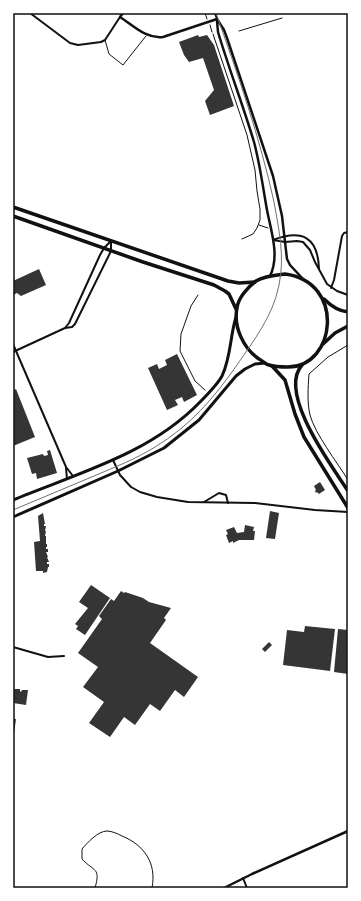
<svg xmlns="http://www.w3.org/2000/svg" width="361" height="901" viewBox="0 0 361 901" font-family="Karla,sans-serif">
<style>
.building{fill:#353535}
.lines{fill:none;stroke-linecap:round;stroke-linejoin:round}
.path{stroke:#111;stroke-width:1}
.service{stroke:#111;stroke-width:1}
.minor{stroke:#111;stroke-width:2}
.tertiary{stroke:#111;stroke-width:2.5}
.secondary{stroke:#111;stroke-width:3}
.primary{stroke:#111;stroke-width:3.5}
.tram{stroke:#707070;stroke-width:1}
.neatline{fill:none;stroke:#111;stroke-width:1.5}
</style>
<rect width="100%" height="100%" fill="#fff"/>
<g class="building">
<polygon points="198,35 199,37 207,35 214,45 234,106 210,115 205,101 214,90 203,58 189,62 184,55 179,42"/>
<polygon points="39,269 46,285 21,296 17,293 13,295 13,281"/>
<polygon points="177,354 197,395 184,402 182,397 175,400 178,405 167,410 148,368 157,364 159,369 167,365 165,360"/>
<polygon points="16,389 35,437 13,446 13,391"/>
<polygon points="50,450 57,473 37,479 36,473 32,474 27,458 43,454 44,456 48,455 47,451"/>
<polygon points="320,482 325,490 319,494 317,492 316,493 315,491 316,490 314,486"/>
<polygon points="270,511 279,513 275,539 266,538"/>
<polygon points="43,513 45,524 44,524 44,526 46,526 45,531 46,531 45,536 46,536 46,544 47,544 47,547 46,547 46,549 48,549 48,552 46,552 48,557 47,557 49,562 47,562 47,564 49,564 49,567 48,567 47,572 43,573 43,571 36,571 34,542 40,541 38,516"/>
<polygon points="245,525 254,527 253,531 255,531 254,540 239,540 233,543 233,541 229,543 226,535 228,534 226,530 234,527 237,533 244,532"/>
<polygon points="91,585 110,598 85,635 76,629 78,626 75,624 88,608 79,602"/>
<polygon points="121,591 124,593 125,592 143,598 149,602 171,608 164,618 166,620 150,643 198,677 184,697 175,690 160,711 150,704 135,725 124,717 110,737 89,723 104,702 83,687 98,667 78,653 102,619 99,616 111,599 114,601"/>
<polygon points="305,626 335,629 330,671 283,665 287,630 304,632"/>
<polygon points="338,629 348,630 348,674 334,672"/>
<polygon points="269,642 272,645 265,652 262,649"/>
<polygon points="14,689 20,689 20,691 21,692 22,690 28,690 26,705 13,703"/>
<polygon points="13,719 16,719 14,734 13,734"/>
</g>
<g class="lines">
<g class="path">
<polyline points="205,13 207,19"/>
<polyline points="210,25 212,32"/>
<polyline points="239,31 282,18"/>
<polyline points="213,34 247,135 255,170 257,191 260,209 260,220 257,228 253,234 242,239"/>
<polyline points="259,225 268,228"/>
<polyline points="198,295 191,306 181,334 180,351 195,381 205,390"/>
<path d="M348 345 328 357 309 374C308 388 307 402 310 415 315 434 337 462 348 480"/>
<path d="M95 888C101 867 94 872 82 859V849C87 843 98 831 107 831 112 831 118 834 122 836 144 845 157 863 152 888"/>
</g>
<polyline class="service" points="105,40 109,54 123,65 146,36"/>
<g class="minor">
<polyline points="30,13 70,43 78,45 101,42 105,40 120,17"/>
<polyline points="215,13 217,19"/>
<polyline points="273,240 285,242 297,241 303,242 310,250 315,262 327,284 337,291 348,295"/>
<path d="M273 240C302 229 318 237 319 269"/>
<polyline points="331,288 334,280 342,236 344,233 348,232"/>
<polyline points="65,328 69,323 100,255 104,248 110,242"/>
<polyline points="13,344 66,467 73,476"/>
<polyline points="13,352 65,328 72,327 75,324 111,251 111,241"/>
<polyline points="113,460 120,475 131,487 140,492 157,497 188,502 255,503 315,510 348,512"/>
<polyline points="66,468 67,479"/>
<polyline points="204,502 219,493 226,495 228,503"/>
<polyline points="13,647 48,657 64,656"/>
<polyline points="243,878 247,888"/>
</g>
<g class="tertiary">
<path d="M123 13 120 17C134 26 146 39 163 37L217 19"/>
<polyline points="217,19 224,30 227,38 273,176 282,216 287,259 290,265 303,279"/>
<path d="M217 21 218 32C229 69 243 105 254 142 260 164 263 188 267 210 271 231 280 256 270 276"/>
<polyline points="224,888 252,874 348,831"/>
</g>
<g class="secondary">
<path d="M13 500C78 473 150 454 200 402 208 394 217 385 222 376 231 357 230 336 236 317"/>
<polyline points="13,517 118,471 164,448 199,420 236,376 245,369 255,364 265,363"/>
</g>
<g class="primary">
<polyline points="13,207 228,281 239,283 255,282"/>
<polyline points="13,216 143,262 214,285 225,291 229,294 236,309"/>
<path d="M285 274C346 282 336 367 288 367 282 367 275 367 269 365 265 364 263 361 259 359 244 349 233 327 237 308 238 298 248 287 256 281 264 276 276 275 285 274Z"/>
<path d="M324 299C331 306 338 311 348 312"/>
<polyline points="323,344 335,333 348,326"/>
<path d="M302 365C277 393 332 466 348 491"/>
<polyline points="272,366 285,380 295,414 304,437 348,508"/>
</g>
<path class="tram" d="M13 510C40 499 67 487 94 476 115 467 136 459 155 447 190 426 214 398 237 365 254 340 273 316 279 285 285 257 279 230 274 202 260 138 238 75 216 13"/>
</g>
<rect width="361" height="901" fill="none" stroke="#ffffff" stroke-width="28"/>
<rect x="14" y="14" width="333" height="873" class="neatline"/>
</svg>
